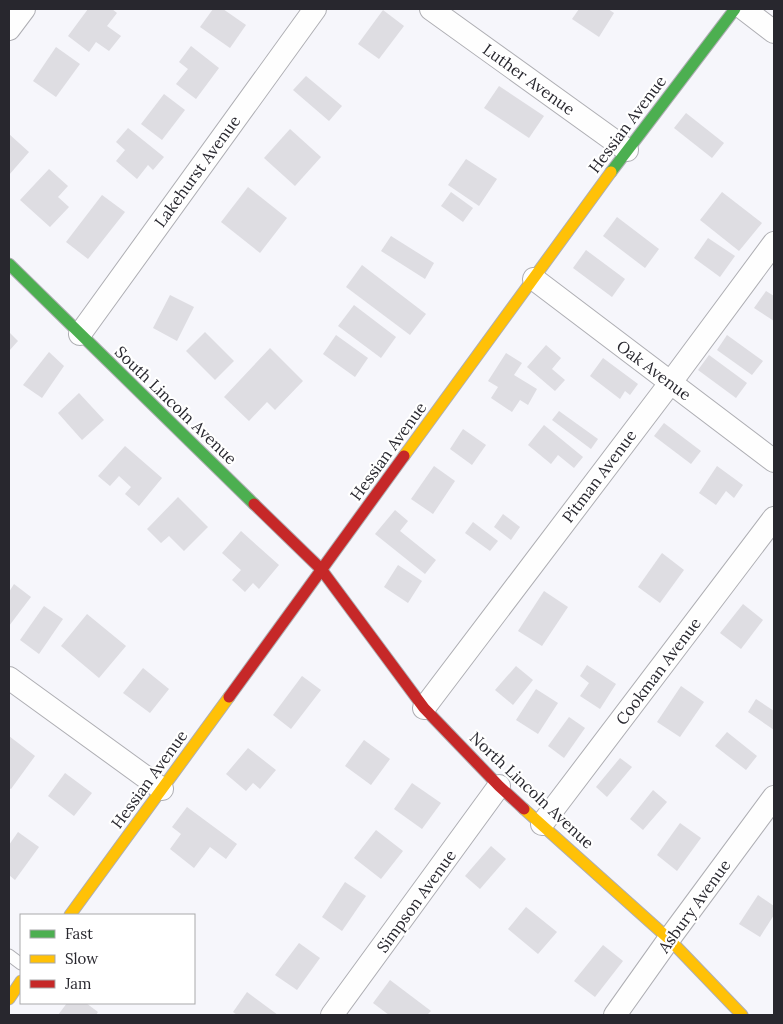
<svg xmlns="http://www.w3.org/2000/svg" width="783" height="1024" viewBox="0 0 783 1024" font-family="Lora,serif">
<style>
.building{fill:#dedde2}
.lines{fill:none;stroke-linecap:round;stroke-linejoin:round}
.lane-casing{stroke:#aeaeb3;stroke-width:13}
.street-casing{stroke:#aeaeb3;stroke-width:24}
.fast-casing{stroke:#aeaeb3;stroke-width:13}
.slow-casing{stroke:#aeaeb3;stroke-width:13}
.jam-casing{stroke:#aeaeb3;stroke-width:13}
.lane{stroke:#fefefe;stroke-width:11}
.street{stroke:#fefefe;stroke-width:22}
.fast{stroke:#4caf50;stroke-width:11}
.slow{stroke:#ffc107;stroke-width:11}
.jam{stroke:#c62828;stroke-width:11}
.labels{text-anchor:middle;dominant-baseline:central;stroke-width:4.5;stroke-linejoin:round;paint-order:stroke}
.street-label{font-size:16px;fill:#28272e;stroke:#fff}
</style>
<rect width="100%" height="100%" fill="#f6f6fb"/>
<g class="building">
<polygon points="88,9 112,9 117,13 107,26 121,36 109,51 96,42 89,52 68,36"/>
<polygon points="213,9 223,9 246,25 230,48 200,27"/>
<polygon points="579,9 608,9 614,13 599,37 572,19"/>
<polygon points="383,10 404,26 379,59 358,44"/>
<polygon points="191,46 219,68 196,99 176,84 188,69 179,62"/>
<polygon points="56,47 80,64 56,97 33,81"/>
<polygon points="306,76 342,106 329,121 293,90"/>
<polygon points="499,86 544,116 529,138 484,108"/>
<polygon points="164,94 185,110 162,140 141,124"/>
<polygon points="686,113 724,143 712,158 674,128"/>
<polygon points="128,128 164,157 153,170 148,165 137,179 116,161 125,150 116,142"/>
<polygon points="290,129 321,157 295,186 264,158"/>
<polygon points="9,134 29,152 9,175"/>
<polygon points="466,159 497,179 479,206 448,185"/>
<polygon points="49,169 68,186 58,197 69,207 50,227 20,200"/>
<polygon points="248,187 287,218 260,253 221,222"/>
<polygon points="451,192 473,208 463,222 441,206"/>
<polygon points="722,192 762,223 739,251 700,220"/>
<polygon points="102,195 125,212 88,259 66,242"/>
<polygon points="617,217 659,249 645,268 603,236"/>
<polygon points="391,236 434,263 425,279 381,251"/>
<polygon points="708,238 735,256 720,277 694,258"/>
<polygon points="586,250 625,279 612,297 573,268"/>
<polygon points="362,265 426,314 410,335 346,287"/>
<polygon points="766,291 774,296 774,321 754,308"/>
<polygon points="170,295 194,307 177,341 153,328"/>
<polygon points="354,305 396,337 381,358 338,326"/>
<polygon points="9,332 18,341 9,351"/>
<polygon points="205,332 234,361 215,380 186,351"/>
<polygon points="336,335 368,358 355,377 323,354"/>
<polygon points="727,335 763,361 752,375 717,350"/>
<polygon points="546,345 561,358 552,369 565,380 555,391 527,367"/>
<polygon points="270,348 303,381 275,410 267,402 249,421 224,397"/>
<polygon points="49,352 64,366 42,398 23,385"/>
<polygon points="506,353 522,363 514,375 537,389 528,405 520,400 512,412 491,398 498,387 488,381"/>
<polygon points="709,355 747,383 736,398 698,370"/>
<polygon points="603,358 638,384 630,395 625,391 620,399 590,376"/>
<polygon points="79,393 104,420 82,440 58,413"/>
<polygon points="559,411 598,439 591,449 552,420"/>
<polygon points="664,423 701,451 691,464 654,436"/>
<polygon points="544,425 583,457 574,468 558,455 551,464 528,445"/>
<polygon points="463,429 486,445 472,465 450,449"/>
<polygon points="125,446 162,478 139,506 125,494 131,487 119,476 110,486 98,476"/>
<polygon points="434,466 455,481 433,514 411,499"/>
<polygon points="717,466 743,485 734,498 726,491 716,505 699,493"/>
<polygon points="178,497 208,527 184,551 169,536 161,543 147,529"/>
<polygon points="395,510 408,521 400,531 436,560 425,574 375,534"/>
<polygon points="503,514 520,527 511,540 494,527"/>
<polygon points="473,522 498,541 490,551 465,533"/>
<polygon points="241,531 279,565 259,589 253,583 245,592 232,580 241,570 222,553"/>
<polygon points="662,553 684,570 660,603 638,587"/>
<polygon points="398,565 422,581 408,603 384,587"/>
<polygon points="14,584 31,597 9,626 9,592"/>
<polygon points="544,591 568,607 542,646 518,631"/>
<polygon points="743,604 763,620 741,649 720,633"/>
<polygon points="44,606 63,619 39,654 20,640"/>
<polygon points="87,614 126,646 99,678 61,646"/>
<polygon points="587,665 616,684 600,709 580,696 589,683 580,676"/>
<polygon points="516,666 533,680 513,705 495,690"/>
<polygon points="143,668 169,689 150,713 123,693"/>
<polygon points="302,676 321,690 291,729 273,715"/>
<polygon points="681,686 704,702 680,737 657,722"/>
<polygon points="536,689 558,703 538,734 516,720"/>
<polygon points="756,699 774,711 774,730 748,712"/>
<polygon points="569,717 585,728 564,758 548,746"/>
<polygon points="727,732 757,756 746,770 715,746"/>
<polygon points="9,736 35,756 11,789 9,788"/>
<polygon points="364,740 390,759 371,785 345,766"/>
<polygon points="248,748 276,770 260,789 253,783 246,791 226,774"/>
<polygon points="620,758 632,767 607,797 596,787"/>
<polygon points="65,773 92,793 74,816 48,796"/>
<polygon points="412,783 441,803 422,829 394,809"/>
<polygon points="653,790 667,802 643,830 630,819"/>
<polygon points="187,807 237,844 226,859 210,847 194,868 170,849 181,834 172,827"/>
<polygon points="680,823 701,838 677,871 657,855"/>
<polygon points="376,830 403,851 381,879 354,858"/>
<polygon points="18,832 39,847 15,880 9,875 9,845"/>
<polygon points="491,846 506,859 480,889 465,876"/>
<polygon points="345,882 366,896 342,931 322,917"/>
<polygon points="758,895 774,906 774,915 760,937 739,924"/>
<polygon points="526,907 557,932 538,954 508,929"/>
<polygon points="299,943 320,958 297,990 275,975"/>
<polygon points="603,945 623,961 595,997 574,981"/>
<polygon points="390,980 431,1011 427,1015 389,1015 373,1003"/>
<polygon points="247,992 278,1015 237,1015 233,1012"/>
<polygon points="67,1003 86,1003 98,1012 96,1015 58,1015"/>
</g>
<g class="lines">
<g class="lane-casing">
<polyline id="lane" points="9,955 21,964"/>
</g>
<g class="street-casing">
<g id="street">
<polyline points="431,9 627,150"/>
<polyline points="744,9 774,32"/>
<polyline points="9,29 24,9"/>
<polyline points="534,279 774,461"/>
<polyline points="80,334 315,9"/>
<polyline points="9,678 162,789"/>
<polyline points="424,708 671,382 774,243"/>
<polyline points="542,824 774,518"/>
<polyline points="332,1015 499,786"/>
<polyline points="615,1015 669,939 774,797"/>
</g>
</g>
<g class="fast-casing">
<g id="fast">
<polyline points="611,172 735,9"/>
<polyline points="9,264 254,504"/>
</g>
</g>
<g class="slow-casing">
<g id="slow">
<polyline points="404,456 611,172"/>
<polyline points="524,809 669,939 742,1015"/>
<polyline points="70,915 229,697"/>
<polyline points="9,999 21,981"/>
</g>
</g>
<g class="jam-casing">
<g id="jam">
<polyline points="254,504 321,569 424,708 499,786 524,809"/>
<polyline points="229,697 404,456"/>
</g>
</g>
<use href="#lane" class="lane"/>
<use href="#street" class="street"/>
<use href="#fast" class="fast"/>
<use href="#slow" class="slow"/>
<use href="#jam" class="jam"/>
</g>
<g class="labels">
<g class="street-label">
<text transform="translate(529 79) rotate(36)">Luther Avenue</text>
<text transform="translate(627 124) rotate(-53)">Hessian Avenue</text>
<text transform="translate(197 171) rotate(-54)">Lakehurst Avenue</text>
<text transform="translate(654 370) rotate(37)">Oak Avenue</text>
<text transform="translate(176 405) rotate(44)">South Lincoln Avenue</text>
<text transform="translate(388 451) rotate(-54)">Hessian Avenue</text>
<text transform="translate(599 476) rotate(-53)">Pitman Avenue</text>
<text transform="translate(658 671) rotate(-53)">Cookman Avenue</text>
<text transform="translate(149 779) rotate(-54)">Hessian Avenue</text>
<text transform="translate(532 790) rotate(43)">North Lincoln Avenue</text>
<text transform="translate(416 901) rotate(-54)">Simpson Avenue</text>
<text transform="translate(694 906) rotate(-54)">Asbury Avenue</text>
</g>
</g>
<rect width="783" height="1024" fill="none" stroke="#28272e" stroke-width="20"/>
<rect x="20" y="914" width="175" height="90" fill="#ffffff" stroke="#a9a9ab"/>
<rect x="30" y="930" width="25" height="8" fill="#4caf50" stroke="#a9a9ab"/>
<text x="65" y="939" font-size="15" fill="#28272e">Fast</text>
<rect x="30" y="955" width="25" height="8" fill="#ffc107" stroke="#a9a9ab"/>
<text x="65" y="964" font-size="15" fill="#28272e">Slow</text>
<rect x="30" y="980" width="25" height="8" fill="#c62828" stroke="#a9a9ab"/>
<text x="65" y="989" font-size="15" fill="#28272e">Jam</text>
</svg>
